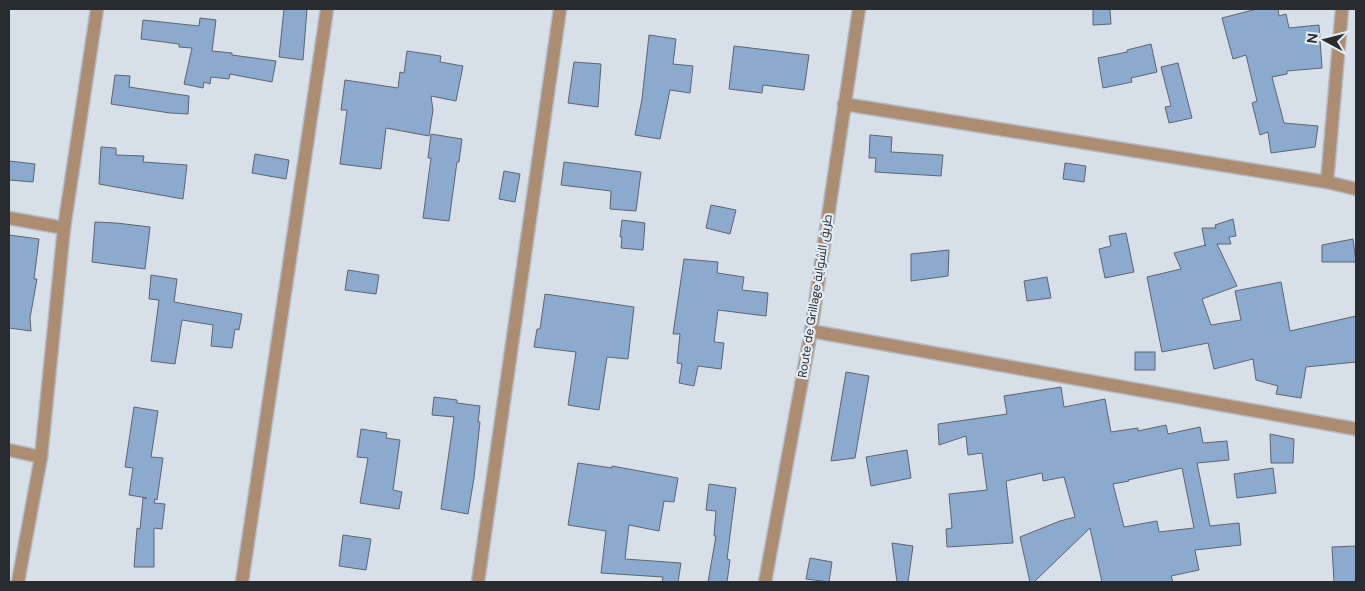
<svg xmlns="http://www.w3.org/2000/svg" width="1365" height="591" viewBox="0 0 1365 591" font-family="'DM Sans',Cairo,sans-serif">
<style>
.building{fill:#8baace;stroke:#5e656d;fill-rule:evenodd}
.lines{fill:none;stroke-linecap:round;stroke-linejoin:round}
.minor-casing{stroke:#b4bbc4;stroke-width:15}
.minor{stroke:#ad8d71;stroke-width:12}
.labels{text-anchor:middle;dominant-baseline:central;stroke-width:4.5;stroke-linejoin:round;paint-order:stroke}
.street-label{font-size:12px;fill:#282b2f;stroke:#e4ecf6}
</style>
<rect width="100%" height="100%" fill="#d7dfe9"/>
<g class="building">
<polygon points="284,9 307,9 303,60 279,57"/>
<polygon points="1093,9 1110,9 1111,24 1093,25"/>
<polygon points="1257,9 1278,9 1279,16 1286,14 1289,28 1319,25 1322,68 1287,71 1287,74 1272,77 1284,123 1318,126 1315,147 1271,153 1268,132 1260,135 1252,103 1257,101 1246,55 1233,59 1222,18"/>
<polygon points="200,18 216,20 212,51 232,53 232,55 276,61 272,82 230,74 229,79 211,77 210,84 204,82 203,88 184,84 192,48 179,47 179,44 141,39 143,20 199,26"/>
<polygon points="649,35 676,39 673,64 693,66 690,93 670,90 660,139 635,135 642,99"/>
<polygon points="1151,44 1157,72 1131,78 1132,82 1103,88 1098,58 1127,52 1127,50"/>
<polygon points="734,46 809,55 804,90 763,85 762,93 729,89"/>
<polygon points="407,51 441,56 440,62 463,66 456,101 431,96 433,110 429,136 386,128 381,169 340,164 347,110 341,110 345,80 398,88 400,72 404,73"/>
<polygon points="574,62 601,64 598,107 568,103"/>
<polygon points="1178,63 1192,118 1169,123 1165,107 1171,106 1161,67"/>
<polygon points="115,75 130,76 129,87 189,96 188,114 170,113 111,104"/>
<polygon points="431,134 462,139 459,162 457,162 449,221 423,218 431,158 428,158"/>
<polygon points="870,135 892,137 891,152 943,155 941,176 875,172 876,158 869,158"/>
<polygon points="101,147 116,148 116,155 144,156 143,162 187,165 183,199 99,184"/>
<polygon points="255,154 289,160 286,179 252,173"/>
<polygon points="9,161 35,164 33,182 9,180"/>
<polygon points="564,162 641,172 636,211 610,209 611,191 561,185"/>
<polygon points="1065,163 1086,166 1084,182 1063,179"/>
<polygon points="504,171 520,174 515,202 499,199"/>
<polygon points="711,205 736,210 730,234 706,228"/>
<polygon points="1233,219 1236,236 1229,237 1231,244 1217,244 1237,286 1202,299 1211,325 1241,320 1235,291 1281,282 1290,331 1356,316 1356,362 1306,367 1301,398 1276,394 1278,386 1256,380 1253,359 1214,369 1208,343 1162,352 1147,277 1181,269 1174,253 1206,245 1205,245 1202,228 1216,228 1215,225"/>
<polygon points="622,220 645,223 643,250 621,248 622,237 620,237"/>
<polygon points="95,222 116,223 150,227 145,269 92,262"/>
<polygon points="1126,233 1134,272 1105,278 1099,249 1111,246 1109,236"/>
<polygon points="9,235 39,239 34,279 37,279 30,318 31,331 9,328"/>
<polygon points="1353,239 1356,262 1322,262 1322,245"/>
<polygon points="949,250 948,276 911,281 911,254"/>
<polygon points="684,259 718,262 717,273 744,277 742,290 768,293 766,316 718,310 714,342 724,343 721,369 698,366 694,386 679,383 682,364 677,363 680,334 673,334"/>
<polygon points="348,270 379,275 376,294 345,290"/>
<polygon points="151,275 177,279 174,302 242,314 239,330 235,329 232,348 211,346 213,325 182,320 175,364 151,361 159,300 149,299"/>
<polygon points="1047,277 1051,298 1027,301 1024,281"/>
<polygon points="545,294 634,307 628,359 607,357 599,410 568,405 576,352 534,347 537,329 540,329"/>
<rect x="1135" y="352" width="20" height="18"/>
<polygon points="846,372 869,376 855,458 831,461"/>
<path d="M1061 387 1064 407 1105 399 1111 432 1138 428V431L1166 425 1168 434 1200 427 1203 443 1227 441 1229 460 1197 463 1210 526 1239 523 1241 545 1195 550 1199 570 1171 576 1173 582H1102L1090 528 1034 582H1030L1020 537 1060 521 1075 517 1064 477 1043 481 1042 473 1006 481 1013 543 947 547 946 529 952 528 949 494 987 490 982 453 968 455 966 436 939 445 938 424 1007 414 1004 396ZM1182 468 1194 528 1159 532 1157 521 1124 527 1113 484 1129 481 1128 480Z"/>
<polygon points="434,397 457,400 457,403 480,406 478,422 480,422 474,478 468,514 441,509 454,417 432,415"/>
<polygon points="134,407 158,411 151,457 163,458 157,500 155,499 154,503 165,504 162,529 154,528 154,567 134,567 137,528 140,529 143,498 147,498 129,495 133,468 125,467"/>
<polygon points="361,429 387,433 386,438 400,440 393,490 402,492 399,509 360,503 368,458 357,457"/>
<polygon points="1270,434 1294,439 1293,463 1271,463"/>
<polygon points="907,450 911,478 871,486 866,457"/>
<polygon points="578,463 612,468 612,466 678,478 674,502 664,501 659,531 629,525 625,559 681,563 678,582 662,582 663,577 601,573 606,531 568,525"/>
<polygon points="1273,468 1276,493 1237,498 1234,474"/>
<polygon points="709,484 736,488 727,559 730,560 727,582 708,582 716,536 714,536 716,511 706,510"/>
<polygon points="343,535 371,539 366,570 339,566"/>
<polygon points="892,543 913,546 908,582 897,582"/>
<polygon points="1356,546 1356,582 1334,582 1332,547"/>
<polygon points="810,558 832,562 829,582 806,579"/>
</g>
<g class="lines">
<g class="minor-casing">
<g id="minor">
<polyline points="844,104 1327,182 1356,189"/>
<polyline points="1327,182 1342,9"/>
<polyline points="9,218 64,228"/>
<polyline points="811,331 1356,429"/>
<polyline points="9,450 41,457"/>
<polyline points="18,582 41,457 64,228 97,9"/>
<polyline points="242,582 327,9"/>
<polyline points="478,582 560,9"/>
<polyline points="765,582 811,331 859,9"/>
</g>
</g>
<use href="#minor" class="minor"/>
</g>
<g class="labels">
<g class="street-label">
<text transform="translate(815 296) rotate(-81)">Route de Grillage طريق الشواية</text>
</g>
</g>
<rect width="1365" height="591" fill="none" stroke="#282b2f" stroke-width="20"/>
<g transform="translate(1325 40) rotate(277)" stroke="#e4ecf6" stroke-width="4" paint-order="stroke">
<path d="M0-4L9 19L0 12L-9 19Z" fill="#282b2f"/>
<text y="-8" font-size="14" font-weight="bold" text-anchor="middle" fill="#282b2f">N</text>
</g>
</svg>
